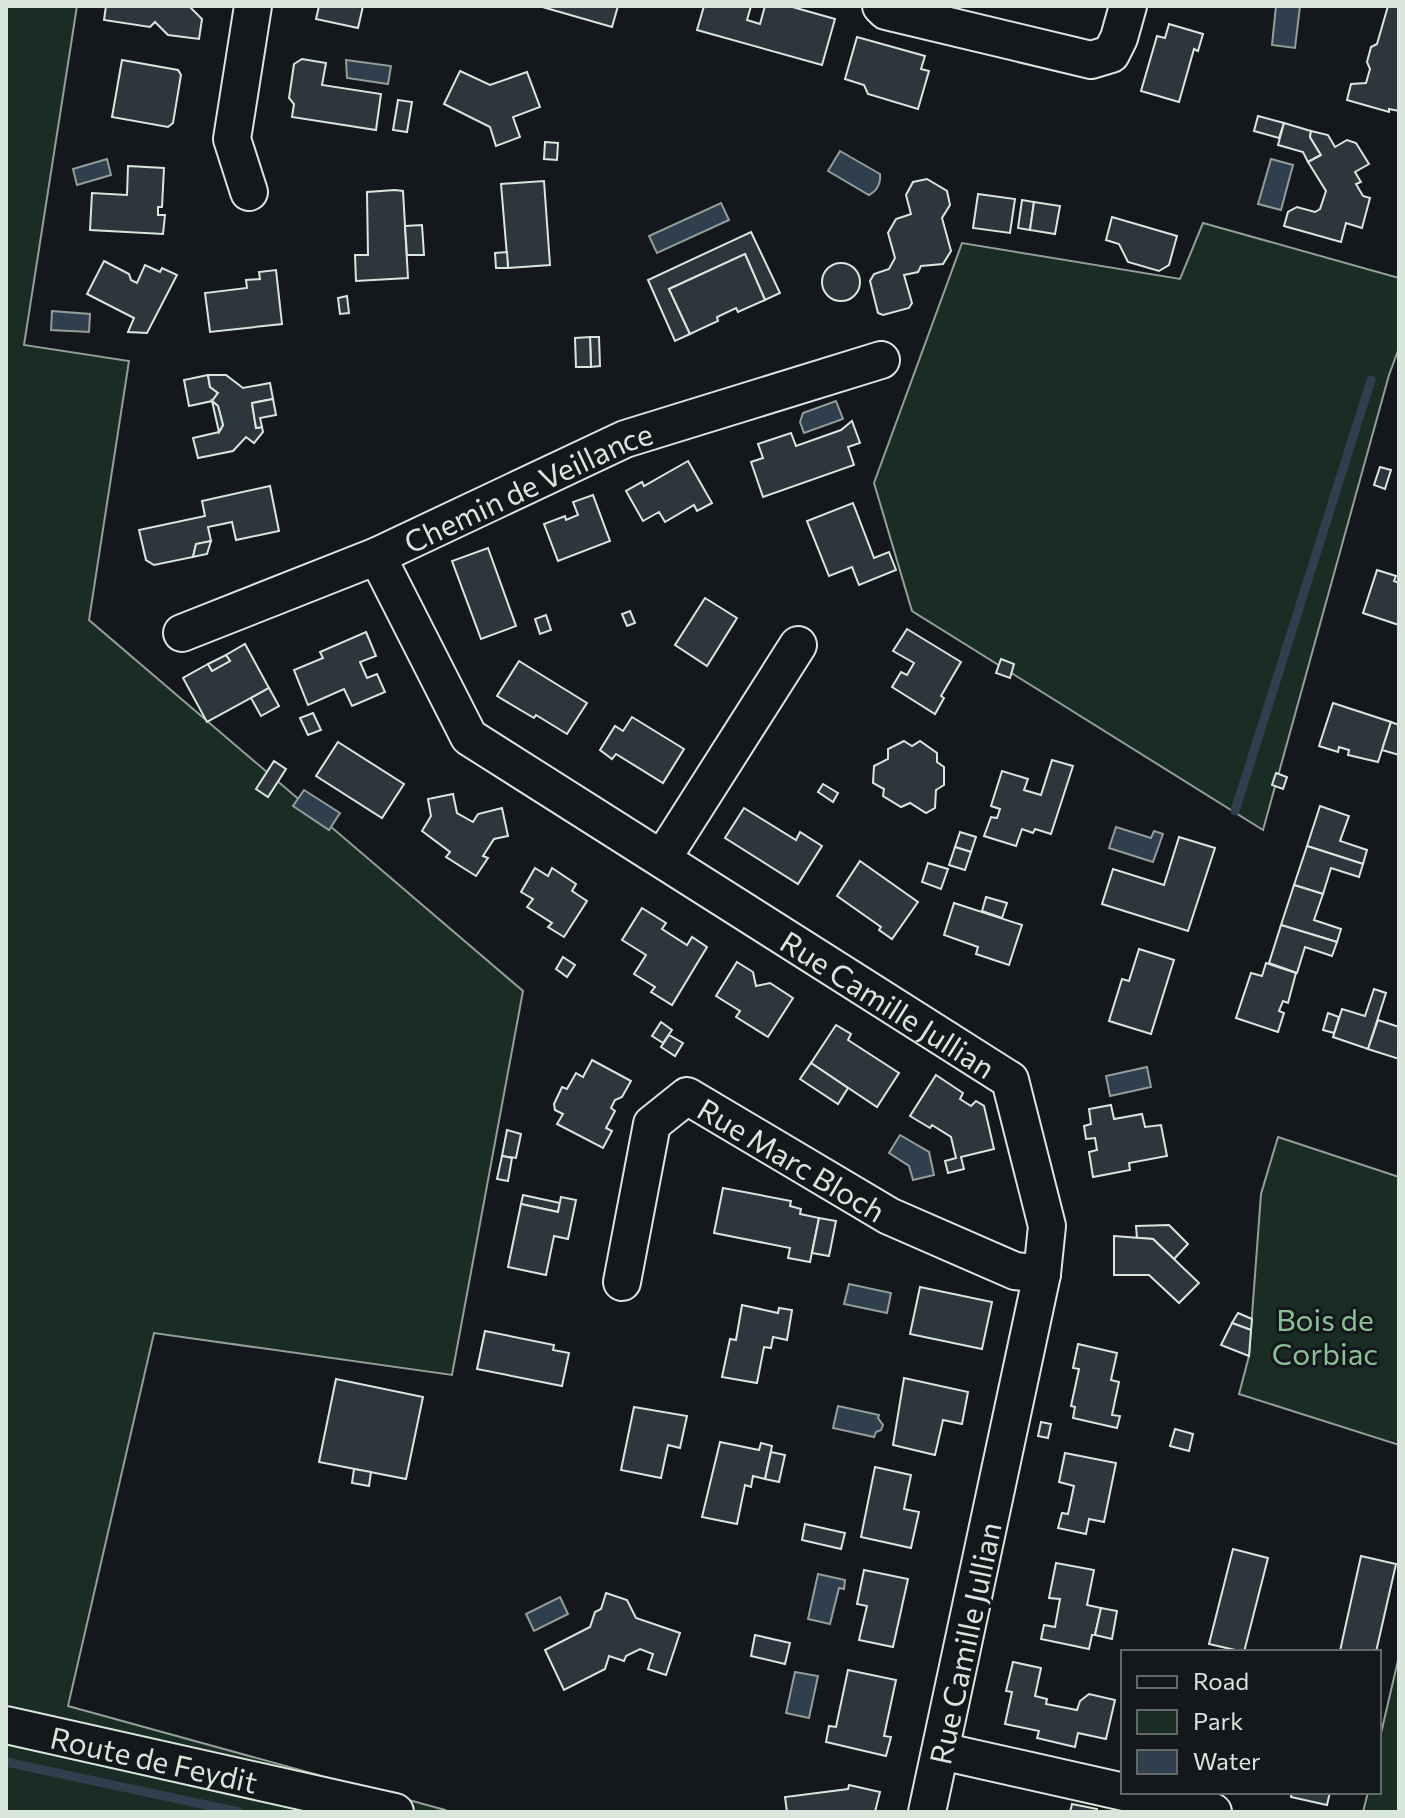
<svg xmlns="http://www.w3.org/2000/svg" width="1405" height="1818" viewBox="0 0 1405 1818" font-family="Commissioner,sans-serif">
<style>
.green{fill:#1a2d24;stroke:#939e99;stroke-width:2}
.water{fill:#2f3f4d;stroke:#939e99;stroke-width:2}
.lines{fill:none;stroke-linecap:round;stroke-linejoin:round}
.stream{stroke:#2f3f4d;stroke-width:9}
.building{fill:#2c363c;stroke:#d8e6dc;stroke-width:2}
.minor-casing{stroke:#d8e6dc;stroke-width:40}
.minor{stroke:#14181c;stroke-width:36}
.labels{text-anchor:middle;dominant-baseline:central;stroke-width:6;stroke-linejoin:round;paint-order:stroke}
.street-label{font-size:30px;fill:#d8e6dc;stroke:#14181c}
.park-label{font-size:30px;fill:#8ac095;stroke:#14181c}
</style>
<rect width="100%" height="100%" fill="#14181c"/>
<g class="green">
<polygon points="6,6 77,6 24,345 129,361 89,620 523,991 452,1375 154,1333 68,1706 445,1810 444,1812 6,1812"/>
<polygon points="1203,223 1399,278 1399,348 1389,375 1263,830 912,611 874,483 962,243 1180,279"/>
<polygon points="1278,1137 1399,1177 1399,1445 1239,1394 1249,1356 1261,1194"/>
<polygon points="1399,1656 1399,1812 1363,1812 1368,1792 1379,1792 1379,1742"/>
</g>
<g class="water">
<polygon points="1276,6 1300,6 1295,48 1272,45"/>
<polygon points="346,60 391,66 388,84 347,78"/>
<path d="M840 151 880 174C881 183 877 191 869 195L828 171Z"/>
<polygon points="107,159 111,175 77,185 73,169"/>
<polygon points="1271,159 1293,165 1281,210 1258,204"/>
<polygon points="721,203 729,220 657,253 649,236"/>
<polygon points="52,311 90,314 89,332 51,330"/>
<polygon points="836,401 843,419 804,433 800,422 803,413"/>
<polygon points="304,790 340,813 329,830 293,806"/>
<polygon points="1116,827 1151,838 1154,831 1163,834 1153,862 1109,848"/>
<polygon points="1147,1067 1151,1087 1110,1096 1106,1076"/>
<polygon points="900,1135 929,1152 934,1175 913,1180 909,1166 889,1153"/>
<polygon points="849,1284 891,1293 887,1313 844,1304"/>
<polygon points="838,1406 879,1415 878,1418 883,1425 881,1430 876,1432 874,1437 833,1428"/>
<polygon points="818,1574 845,1580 844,1589 839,1588 830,1624 808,1619"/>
<polygon points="560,1597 568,1614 534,1631 526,1614"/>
<polygon points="795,1672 818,1676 809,1718 786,1713"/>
</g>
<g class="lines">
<g class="stream">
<polyline points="1235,811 1371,380"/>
<polyline points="6,1762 239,1812"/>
</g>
</g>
<g class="building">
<polygon points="106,6 189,6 202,19 199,39 168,35 155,22 150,27 104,20"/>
<polygon points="319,6 363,6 358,28 316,19"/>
<polygon points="539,6 618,6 612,27"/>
<polygon points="704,6 751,6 747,20 760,24 765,6 789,6 835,19 822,65 697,30"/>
<polygon points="1388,6 1399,6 1399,111 1389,109 1389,112 1347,100 1351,84 1366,83 1370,69 1367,62 1371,47 1377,44"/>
<polygon points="1169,24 1203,34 1198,51 1194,49 1179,102 1141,91 1157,36 1165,38"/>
<polygon points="857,37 925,56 921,69 929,71 918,109 868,94 864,85 845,79"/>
<polygon points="302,59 326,63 322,85 381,94 376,130 292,117 294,104 289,98 294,64"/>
<polygon points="122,60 178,70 181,75 173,123 168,127 112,117"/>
<polygon points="460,71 490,85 527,72 540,107 513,117 520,137 496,146 490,127 444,104"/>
<polygon points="398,100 412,102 407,132 393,130"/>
<polygon points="1258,116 1284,123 1279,138 1254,131"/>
<polygon points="1284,123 1311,131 1310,137 1321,155 1308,162 1303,152 1278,145"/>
<polygon points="1311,131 1328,135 1335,147 1347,140 1356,143 1369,164 1355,172 1361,182 1356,184 1363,196 1370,198 1362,228 1346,223 1341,242 1284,226 1288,212 1297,207 1315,212 1320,209 1326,191 1308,162 1321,155 1310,137"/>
<polygon points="545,142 558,143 557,160 544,159"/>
<polygon points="128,166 164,168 162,207 158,207 158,215 165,215 163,234 90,230 92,193 127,195"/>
<polygon points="927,179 947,191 950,205 942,218 951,251 943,264 921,266 918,272 904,275 912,303 909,308 883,315 878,313 870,281 874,274 889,269 895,258 888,233 896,219 911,214 906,195 913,182"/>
<polygon points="544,181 550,265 508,268 501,184"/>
<polygon points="395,190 403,191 408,278 356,281 355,255 368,255 367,192"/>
<polygon points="978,194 1015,199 1010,233 973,228"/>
<polygon points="1022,200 1034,202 1030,230 1018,228"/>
<polygon points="1034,202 1060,206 1055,234 1030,230"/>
<polygon points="1112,217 1177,236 1169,265 1159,271 1128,262 1119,244 1106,240"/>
<polygon points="422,225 424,255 407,255 405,226"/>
<polygon points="751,232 780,293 765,300 745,254 669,289 690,334 675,341 648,280"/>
<polygon points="507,252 508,268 496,268 495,253"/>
<polygon points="745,254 765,300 738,312 736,308 717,317 718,321 690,334 669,289"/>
<polygon points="104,261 129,274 131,280 137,283 145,265 160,272 162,268 177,275 147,333 128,332 134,318 87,294"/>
<circle cx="841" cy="282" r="19"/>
<polygon points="276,270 282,324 210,332 205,293 247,288 246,280 260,279 259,272"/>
<polygon points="347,296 349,313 340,314 338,298"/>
<polygon points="590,337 599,337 600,366 591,367"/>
<polygon points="590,337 591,367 576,367 575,338"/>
<polygon points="208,375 210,387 218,393 212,401 189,406 184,380"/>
<polygon points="208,375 226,375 243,388 270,383 273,399 252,403 256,428 262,427 263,432 254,443 246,437 233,451 198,458 193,438 219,432 223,425 218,406 212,401 218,393 210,387"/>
<polygon points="273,399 276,415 260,418 262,427 256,428 252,403"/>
<polygon points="212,401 218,406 223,425 219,432"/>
<polygon points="852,421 860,443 848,447 854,465 763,497 751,462 763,458 758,444 791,433 796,446 841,430"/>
<polygon points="688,461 712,503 697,511 694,505 665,522 659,512 643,521 626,491 642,482 644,486"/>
<polygon points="1380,467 1391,470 1385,489 1374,485"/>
<polygon points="270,486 279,531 236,540 232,522 208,527 211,541 196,544 193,557 154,565 146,560 139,530 205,516 202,501"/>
<polygon points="593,495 610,541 558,561 544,524 565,516 566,520 578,515 573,502"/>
<polygon points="853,503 874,558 889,552 896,570 859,585 852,567 829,576 807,521"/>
<polygon points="211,541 207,554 193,557 196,544"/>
<polygon points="488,548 516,626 481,639 452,561"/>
<polygon points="1377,570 1396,576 1394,581 1399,583 1399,625 1363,613"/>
<polygon points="705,598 737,618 707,666 675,645"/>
<polygon points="630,611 635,623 627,626 622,614"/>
<polygon points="546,615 551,630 540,634 535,619"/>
<polygon points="907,629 961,662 941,696 944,698 935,714 892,687 901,672 907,675 914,663 893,651"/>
<polygon points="366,632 376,656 360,662 367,678 377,674 385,692 352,706 344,689 308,705 294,670 323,658 320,652"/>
<polygon points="245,644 269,688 207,722 183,678 208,664 212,671 230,661 226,655"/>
<polygon points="226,655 230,661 212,671 208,664"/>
<polygon points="1001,659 1014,664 1010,678 996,673"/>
<polygon points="519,661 587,703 567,734 536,715 534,718 497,696"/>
<polygon points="269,688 279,706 261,716 251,698"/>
<polygon points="1333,703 1391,722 1378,762 1348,755 1349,750 1339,747 1338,752 1319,746"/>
<polygon points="313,713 321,730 308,735 300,718"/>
<polygon points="632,717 684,749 663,783 616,754 612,759 600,750 615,726 623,731"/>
<polygon points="1391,722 1399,725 1399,755 1382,750"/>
<polygon points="904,741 912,746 920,741 937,753 937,762 944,767 944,785 936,790 935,808 926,813 910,803 901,807 883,796 884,789 873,783 874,766 888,759 888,749"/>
<polygon points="338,742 404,784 382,818 316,776"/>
<polygon points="1052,760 1073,766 1051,834 1035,829 1033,833 1022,829 1016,846 984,836 991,817 997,818 1000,809 991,806 1002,771 1028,779 1024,790 1041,795"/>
<polygon points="274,761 286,769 268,797 256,789"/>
<polygon points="1276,773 1287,777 1283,789 1272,785"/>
<polygon points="823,784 838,793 833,802 818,792"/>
<polygon points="453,794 457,813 473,822 478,814 502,808 508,836 494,839 483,856 488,858 476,876 446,857 450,852 422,831 431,816 428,799"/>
<polygon points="1320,806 1349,816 1340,841 1367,850 1363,864 1307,846"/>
<polygon points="744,808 796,840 800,832 822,846 798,884 725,838"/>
<polygon points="960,832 976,837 971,852 955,847"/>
<polygon points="1179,837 1215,848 1188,931 1102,904 1113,869 1164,885"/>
<polygon points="1307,846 1363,864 1359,877 1331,868 1323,894 1294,885"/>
<polygon points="955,847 971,852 965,870 949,865"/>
<polygon points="860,861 918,902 892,939 879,930 881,927 837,896"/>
<polygon points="928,863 948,869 941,889 922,882"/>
<polygon points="535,868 548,876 552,868 576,884 572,891 587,901 564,937 548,927 552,923 527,907 533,899 521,892"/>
<polygon points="1294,885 1323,894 1314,920 1341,929 1337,942 1281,925"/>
<polygon points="986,897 1007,903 1002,918 982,911"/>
<polygon points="954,903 1022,925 1009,965 976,954 978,947 944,935"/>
<polygon points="642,908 666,923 662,929 687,945 692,937 707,947 672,1005 651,992 655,987 634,974 646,955 622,940"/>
<polygon points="1281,925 1337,942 1332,956 1305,947 1297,973 1269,963"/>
<polygon points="1139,949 1174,960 1151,1034 1109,1021 1122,979 1129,981"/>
<polygon points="563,957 575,965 567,977 556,969"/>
<polygon points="737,962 753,972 756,986 770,983 793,998 768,1037 736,1017 740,1011 716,996"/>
<polygon points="1266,963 1296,973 1288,1003 1283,1001 1279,1011 1284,1013 1278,1032 1236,1018 1251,973 1262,976"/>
<polygon points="1374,989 1386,993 1368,1049 1333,1037 1342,1009 1365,1016"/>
<polygon points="1328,1013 1339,1017 1334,1033 1323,1030"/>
<polygon points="1378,1020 1399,1027 1399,1059 1368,1049"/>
<polygon points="661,1022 672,1030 663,1043 652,1036"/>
<polygon points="836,1025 851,1034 848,1040 899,1073 877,1107 811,1063"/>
<polygon points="669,1035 683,1043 675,1056 661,1047"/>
<polygon points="592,1060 631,1081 622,1097 615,1100 611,1108 615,1111 606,1128 612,1131 603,1148 557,1124 563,1114 555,1110 554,1104 562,1087 567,1089 576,1073 583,1077"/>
<polygon points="811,1063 848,1088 838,1104 800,1079"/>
<polygon points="936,1075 963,1093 960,1099 971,1106 976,1101 984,1106 994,1149 961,1157 964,1169 948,1173 945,1161 956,1158 951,1137 932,1125 930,1128 910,1116"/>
<polygon points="1111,1105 1114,1119 1142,1114 1145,1127 1161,1125 1167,1156 1129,1163 1130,1170 1093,1177 1089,1152 1097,1150 1095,1138 1086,1139 1084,1126 1091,1124 1089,1109"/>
<polygon points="507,1130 521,1134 516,1158 502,1156"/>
<polygon points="502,1156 512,1158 508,1181 497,1179"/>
<polygon points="723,1188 791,1201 790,1206 801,1209 800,1214 819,1218 810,1262 788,1258 790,1248 714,1233"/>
<polygon points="523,1195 560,1203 558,1212 521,1204"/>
<polygon points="561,1197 576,1200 568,1239 554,1236 546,1275 508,1267 521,1204 558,1212"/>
<polygon points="819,1218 836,1221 829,1256 812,1253"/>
<polygon points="1169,1225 1188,1244 1174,1259 1153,1239 1137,1238 1136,1226"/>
<polygon points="1114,1236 1153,1239 1199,1283 1179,1303 1149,1275 1114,1275"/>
<polygon points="920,1287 992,1302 982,1349 910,1334"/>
<polygon points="742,1305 778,1313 779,1308 792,1310 787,1340 773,1337 771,1348 764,1347 757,1383 722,1377 730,1339 736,1340"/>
<polygon points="1238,1313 1252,1319 1251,1330 1232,1323"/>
<polygon points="1232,1323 1251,1330 1249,1356 1221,1345"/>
<polygon points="485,1331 554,1345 553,1350 569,1353 562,1386 477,1369"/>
<polygon points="1078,1344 1117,1353 1111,1380 1119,1382 1112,1415 1120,1416 1117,1428 1073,1418 1075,1407 1071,1406 1079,1369 1073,1368"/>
<polygon points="904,1378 968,1392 962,1424 943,1420 935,1455 893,1445"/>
<polygon points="336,1379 423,1397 406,1479 319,1462"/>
<polygon points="634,1407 687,1416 680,1448 668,1445 661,1478 621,1470"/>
<polygon points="1041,1422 1051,1424 1048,1438 1038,1436"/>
<polygon points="1175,1429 1193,1434 1189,1451 1170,1446"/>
<polygon points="720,1442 759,1450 761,1443 772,1446 765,1479 753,1476 751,1487 745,1485 737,1524 702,1517"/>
<polygon points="771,1452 785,1455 779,1482 765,1479"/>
<polygon points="1065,1453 1116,1463 1104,1522 1089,1519 1086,1534 1058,1528 1062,1513 1068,1514 1074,1486 1059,1482"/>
<polygon points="875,1467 911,1475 904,1509 919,1512 911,1548 861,1537"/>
<polygon points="354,1469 371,1472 369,1486 352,1483"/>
<polygon points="805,1524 845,1533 841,1549 802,1540"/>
<polygon points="1233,1549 1268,1558 1244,1652 1209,1644"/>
<polygon points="1361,1556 1396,1564 1376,1652 1344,1652 1340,1651"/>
<polygon points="1056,1563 1094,1570 1087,1605 1101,1608 1095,1635 1092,1635 1089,1649 1041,1639 1044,1625 1055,1627 1060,1599 1049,1598"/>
<polygon points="864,1570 908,1579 893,1647 859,1640 867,1606 857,1604"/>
<polygon points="606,1593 627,1600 636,1618 680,1633 666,1675 648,1669 653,1654 640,1649 626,1656 624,1661 609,1656 605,1669 564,1690 545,1650 590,1627 595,1612 601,1609"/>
<polygon points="1101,1608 1117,1611 1112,1639 1095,1635"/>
<polygon points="755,1635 790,1643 785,1664 751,1656"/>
<polygon points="1013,1662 1041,1668 1035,1696 1047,1699 1046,1704 1077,1710 1080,1701 1089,1694 1115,1700 1106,1739 1078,1733 1075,1747 1037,1738 1039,1731 1005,1724 1012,1692 1006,1691"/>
<polygon points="848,1670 896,1680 884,1736 891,1737 886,1756 826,1742 829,1726 836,1727"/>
<polygon points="849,1785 880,1792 875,1812 787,1812 785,1797 848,1789"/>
<polygon points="1292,1792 1330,1792 1327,1805 1291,1797"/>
<polygon points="1072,1804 1097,1809 1097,1812 1070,1812"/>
</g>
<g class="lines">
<g class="minor-casing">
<g id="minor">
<polyline points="881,6 886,11 1091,60 1111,54 1119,38 1128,6"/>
<polyline points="249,192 232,139 253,6"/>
<path id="s1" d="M377 556 469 737 1010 1080 1047 1226 1042 1274 927 1812"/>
<path id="s2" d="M182 633 377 556 625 439 881 360"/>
<polyline points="662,859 798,645"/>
<path id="s3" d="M622 1282 652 1124 687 1096 889 1216 1015 1271 1042 1274"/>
<path id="s4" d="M6 1725 395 1812"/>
<polyline points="941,1751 1213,1812"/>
</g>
</g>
<use href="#minor" class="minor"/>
</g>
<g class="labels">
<g class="street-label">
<text stroke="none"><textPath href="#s2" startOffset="376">Chemin de Veillance</textPath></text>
<text stroke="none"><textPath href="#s1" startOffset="700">Rue Camille Jullian</textPath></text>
<text stroke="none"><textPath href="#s3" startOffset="328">Rue Marc Bloch</textPath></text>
<text transform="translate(964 1643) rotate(-78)">Rue Camille Jullian</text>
<text stroke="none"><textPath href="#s4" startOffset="152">Route de Feydit</textPath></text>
</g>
<g class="park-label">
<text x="1325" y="1318">Bois de<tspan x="1325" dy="34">Corbiac</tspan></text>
</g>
</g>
<rect width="1405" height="1818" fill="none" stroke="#d8e6dc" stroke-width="16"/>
<rect x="1121" y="1650" width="260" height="144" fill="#14181c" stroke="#626a69" stroke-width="2"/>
<rect x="1137" y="1676" width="40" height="12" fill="#14181c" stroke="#626a69" stroke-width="2"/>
<text x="1193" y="1690" font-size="24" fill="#d8e6dc">Road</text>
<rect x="1137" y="1710" width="40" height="24" fill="#1a2d24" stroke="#626a69" stroke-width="2"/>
<text x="1193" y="1730" font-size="24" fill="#d8e6dc">Park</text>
<rect x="1137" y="1750" width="40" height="24" fill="#2f3f4d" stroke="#626a69" stroke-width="2"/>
<text x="1193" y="1770" font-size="24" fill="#d8e6dc">Water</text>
</svg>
